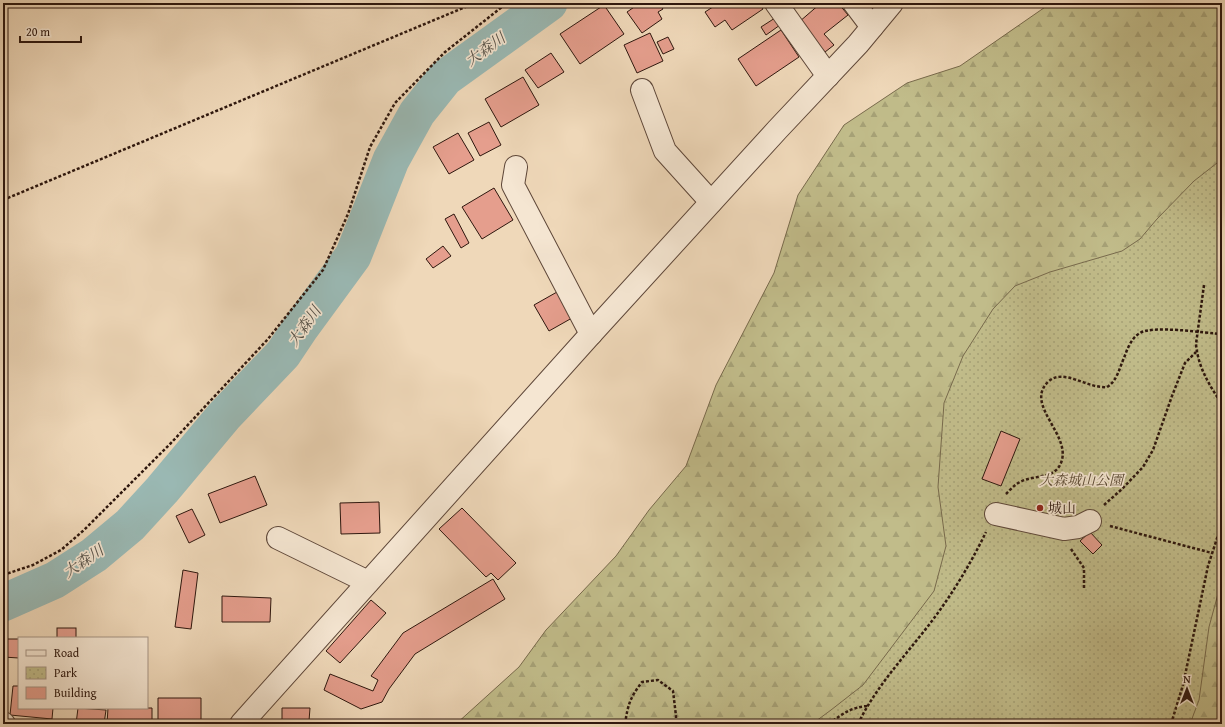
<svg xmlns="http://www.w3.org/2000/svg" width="1225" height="727" viewBox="0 0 1225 727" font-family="'Gentium Book Plus','Noto Serif JP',serif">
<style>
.forest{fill:url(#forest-firs);stroke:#786a4c}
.park{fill:url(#park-dots);stroke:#786a4c}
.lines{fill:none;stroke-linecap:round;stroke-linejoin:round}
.river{stroke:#9ab9b4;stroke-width:37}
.building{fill:#e59e8d;stroke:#2e170e}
.minor-casing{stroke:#5e4739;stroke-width:24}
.path{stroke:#2e170e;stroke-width:2.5;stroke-dasharray:3 2;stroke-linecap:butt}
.minor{stroke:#f5e6d2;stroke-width:22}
.poi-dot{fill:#8f2418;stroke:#f5e6d2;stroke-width:1.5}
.labels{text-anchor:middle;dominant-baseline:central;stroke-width:3.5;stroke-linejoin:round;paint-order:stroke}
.park-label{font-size:14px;font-style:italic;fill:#5a4933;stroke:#f5e6d2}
.poi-label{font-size:14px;fill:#2e170e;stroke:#f5e6d2;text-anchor:start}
.water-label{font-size:15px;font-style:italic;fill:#545048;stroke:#f5e6d2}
</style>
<defs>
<pattern id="forest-firs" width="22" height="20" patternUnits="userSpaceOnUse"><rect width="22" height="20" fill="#c1bc8a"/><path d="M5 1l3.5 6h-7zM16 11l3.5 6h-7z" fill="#a6a176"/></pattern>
<pattern id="park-dots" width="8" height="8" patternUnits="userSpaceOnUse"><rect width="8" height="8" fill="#c1bc8a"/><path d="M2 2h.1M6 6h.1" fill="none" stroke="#a6a176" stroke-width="1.8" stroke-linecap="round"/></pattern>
</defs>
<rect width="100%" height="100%" fill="#efd8b9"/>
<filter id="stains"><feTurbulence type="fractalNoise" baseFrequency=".005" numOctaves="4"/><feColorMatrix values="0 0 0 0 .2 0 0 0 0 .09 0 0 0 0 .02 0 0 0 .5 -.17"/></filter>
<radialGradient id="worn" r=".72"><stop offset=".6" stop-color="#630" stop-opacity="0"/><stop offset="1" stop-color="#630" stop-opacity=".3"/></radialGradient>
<polygon class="forest" points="1051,3 1222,3 1222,724 456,724 519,667 546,630 616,556 649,510 686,466 716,385 774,273 798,195 844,125 907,83 960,66"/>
<polygon class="park" points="1222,160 1222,579 1209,627 1199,700 1190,724 812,724 831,710 863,685 934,591 946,546 938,487 944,403 963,356 993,309 1015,286 1050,272 1122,251 1140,239 1157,219 1194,181 1217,163"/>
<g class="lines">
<polyline class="river" points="3,603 55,580 94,555 130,525 162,490 224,416 283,354 301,327 353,256 391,160 417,113 445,78 549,3"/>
</g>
<g class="building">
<polygon points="640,3 659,3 663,9 658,12 662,19 642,33 627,12"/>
<polygon points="719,3 759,3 763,9 732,30 725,20 715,27 705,12"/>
<polygon points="821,3 838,3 848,15 824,34 834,45 825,52 799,22"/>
<polygon points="604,5 624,34 580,64 560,34"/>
<polygon points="775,18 780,25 766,35 761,27"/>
<polygon points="781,30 799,57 756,86 738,59"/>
<polygon points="650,33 663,61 637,73 624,45"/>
<polygon points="668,37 674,49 663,54 657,42"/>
<polygon points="551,53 564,72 538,88 525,70"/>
<polygon points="523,77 539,105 501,127 485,99"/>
<polygon points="489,122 501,145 480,156 468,133"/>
<polygon points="458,133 474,160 449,174 433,147"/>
<polygon points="494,188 513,220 482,239 462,207"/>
<polygon points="454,214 469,243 461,248 445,219"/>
<polygon points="443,246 451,256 433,268 426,259"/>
<polygon points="557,292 572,318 549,331 534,305"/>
<polygon points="1001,431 1020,439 1001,486 982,479"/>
<polygon points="255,476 267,505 220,523 208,494"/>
<polygon points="379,502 380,533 341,534 340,503"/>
<polygon points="462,508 516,563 498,580 491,573 486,577 439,529"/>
<polygon points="192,509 205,535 189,543 176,516"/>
<polygon points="1090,532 1102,545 1093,554 1080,541"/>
<polygon points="183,570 198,573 191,629 175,627"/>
<polygon points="493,579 505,599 415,654 389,689 382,702 361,709 324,690 330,674 373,691 378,680 371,676 403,633"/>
<polygon points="222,596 271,598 270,622 222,622"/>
<polygon points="371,600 386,613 340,663 326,651"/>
<rect x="57" y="628" width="19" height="10"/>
<polygon points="3,639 19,639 19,658 3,657"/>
<polygon points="13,686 19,686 19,708 53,708 52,719 10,715"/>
<polygon points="158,698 201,698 201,721 158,720"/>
<polygon points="78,708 106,710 104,724 76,724"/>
<polygon points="108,708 152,708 152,724 107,724"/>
<polygon points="282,708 310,708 309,721 282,720"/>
</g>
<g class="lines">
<g class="minor-casing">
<g id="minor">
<polyline points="776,3 828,76"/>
<polyline points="854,3 872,27"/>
<polyline points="642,90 665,151 711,202"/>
<polyline points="516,167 513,185 591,334"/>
<polyline points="996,514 1064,529 1078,527 1090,521"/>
<polyline points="278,538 368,582"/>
<polyline points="3,723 4,724"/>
<polyline points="241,724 591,334 777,130 858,44 892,3"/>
</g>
</g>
<g class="path">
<polyline points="3,200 475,3"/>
<path d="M1204 285 1196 344C1198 367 1209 385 1222 404"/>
<path d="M1006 494C1010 490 1014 485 1020 482 1033 475 1053 479 1060 465 1075 436 1022 405 1049 381 1064 368 1088 389 1107 387 1117 381 1119 369 1124 358 1127 350 1131 338 1140 333 1152 325 1206 333 1222 334"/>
<polyline points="1104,505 1122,489 1143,467 1153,450 1172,396 1185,363 1196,352"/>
<polyline points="1110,526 1212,553"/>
<polyline points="1071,549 1084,568 1084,590"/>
<polyline points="3,575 33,565 61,550 84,530 171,443 268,339 323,270 348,214 370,147 395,103 445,52 507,3"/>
<path d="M625 724C628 704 630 698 642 682L658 680 673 691 676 716V724"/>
<path d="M829 724C842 714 851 707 868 706"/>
<path d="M858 724C878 682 913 648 940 610 957 586 973 559 986 532"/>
<polyline points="1171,724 1183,685 1208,566 1222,523"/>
</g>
<use href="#minor" class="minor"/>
</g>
<circle class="poi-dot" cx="1040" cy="508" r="4"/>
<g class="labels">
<g class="park-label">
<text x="1081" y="480">大森城山公園</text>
</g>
<g class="poi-label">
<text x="1048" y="508">城山</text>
</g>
<g class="water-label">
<text transform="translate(485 49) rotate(-36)">大森川</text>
<text transform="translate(304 326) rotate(-55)">大森川</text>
<text transform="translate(83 561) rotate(-34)">大森川</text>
</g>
</g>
<rect width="1225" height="727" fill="none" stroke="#efd8b9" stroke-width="16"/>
<rect x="4" y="4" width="1217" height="719" fill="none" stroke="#2e170e" stroke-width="2"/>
<rect x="8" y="8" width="1209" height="711" fill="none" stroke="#2e170e"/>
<rect x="18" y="637" width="130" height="72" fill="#f5e6d2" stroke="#a59384"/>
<rect x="26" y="650" width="20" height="6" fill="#f5e6d2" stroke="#a59384"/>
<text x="54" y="657" font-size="12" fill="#2e170e">Road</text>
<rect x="26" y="667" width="20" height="12" fill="url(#park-dots)" stroke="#a59384"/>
<text x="54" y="677" font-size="12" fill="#2e170e">Park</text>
<rect x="26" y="687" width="20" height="12" fill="#e59e8d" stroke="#a59384"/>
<text x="54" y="697" font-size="12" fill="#2e170e">Building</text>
<g transform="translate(1187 689)" stroke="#f5e6d2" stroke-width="3" paint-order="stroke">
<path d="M0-3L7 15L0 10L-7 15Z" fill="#2e170e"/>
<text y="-6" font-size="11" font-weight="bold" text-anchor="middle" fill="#2e170e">N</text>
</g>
<path d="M20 36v6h61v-6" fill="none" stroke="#2e170e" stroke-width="2"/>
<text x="26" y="36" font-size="12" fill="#2e170e" stroke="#f5e6d2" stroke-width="3" paint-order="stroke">20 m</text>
<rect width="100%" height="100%" filter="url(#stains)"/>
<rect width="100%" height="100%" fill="url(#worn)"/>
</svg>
